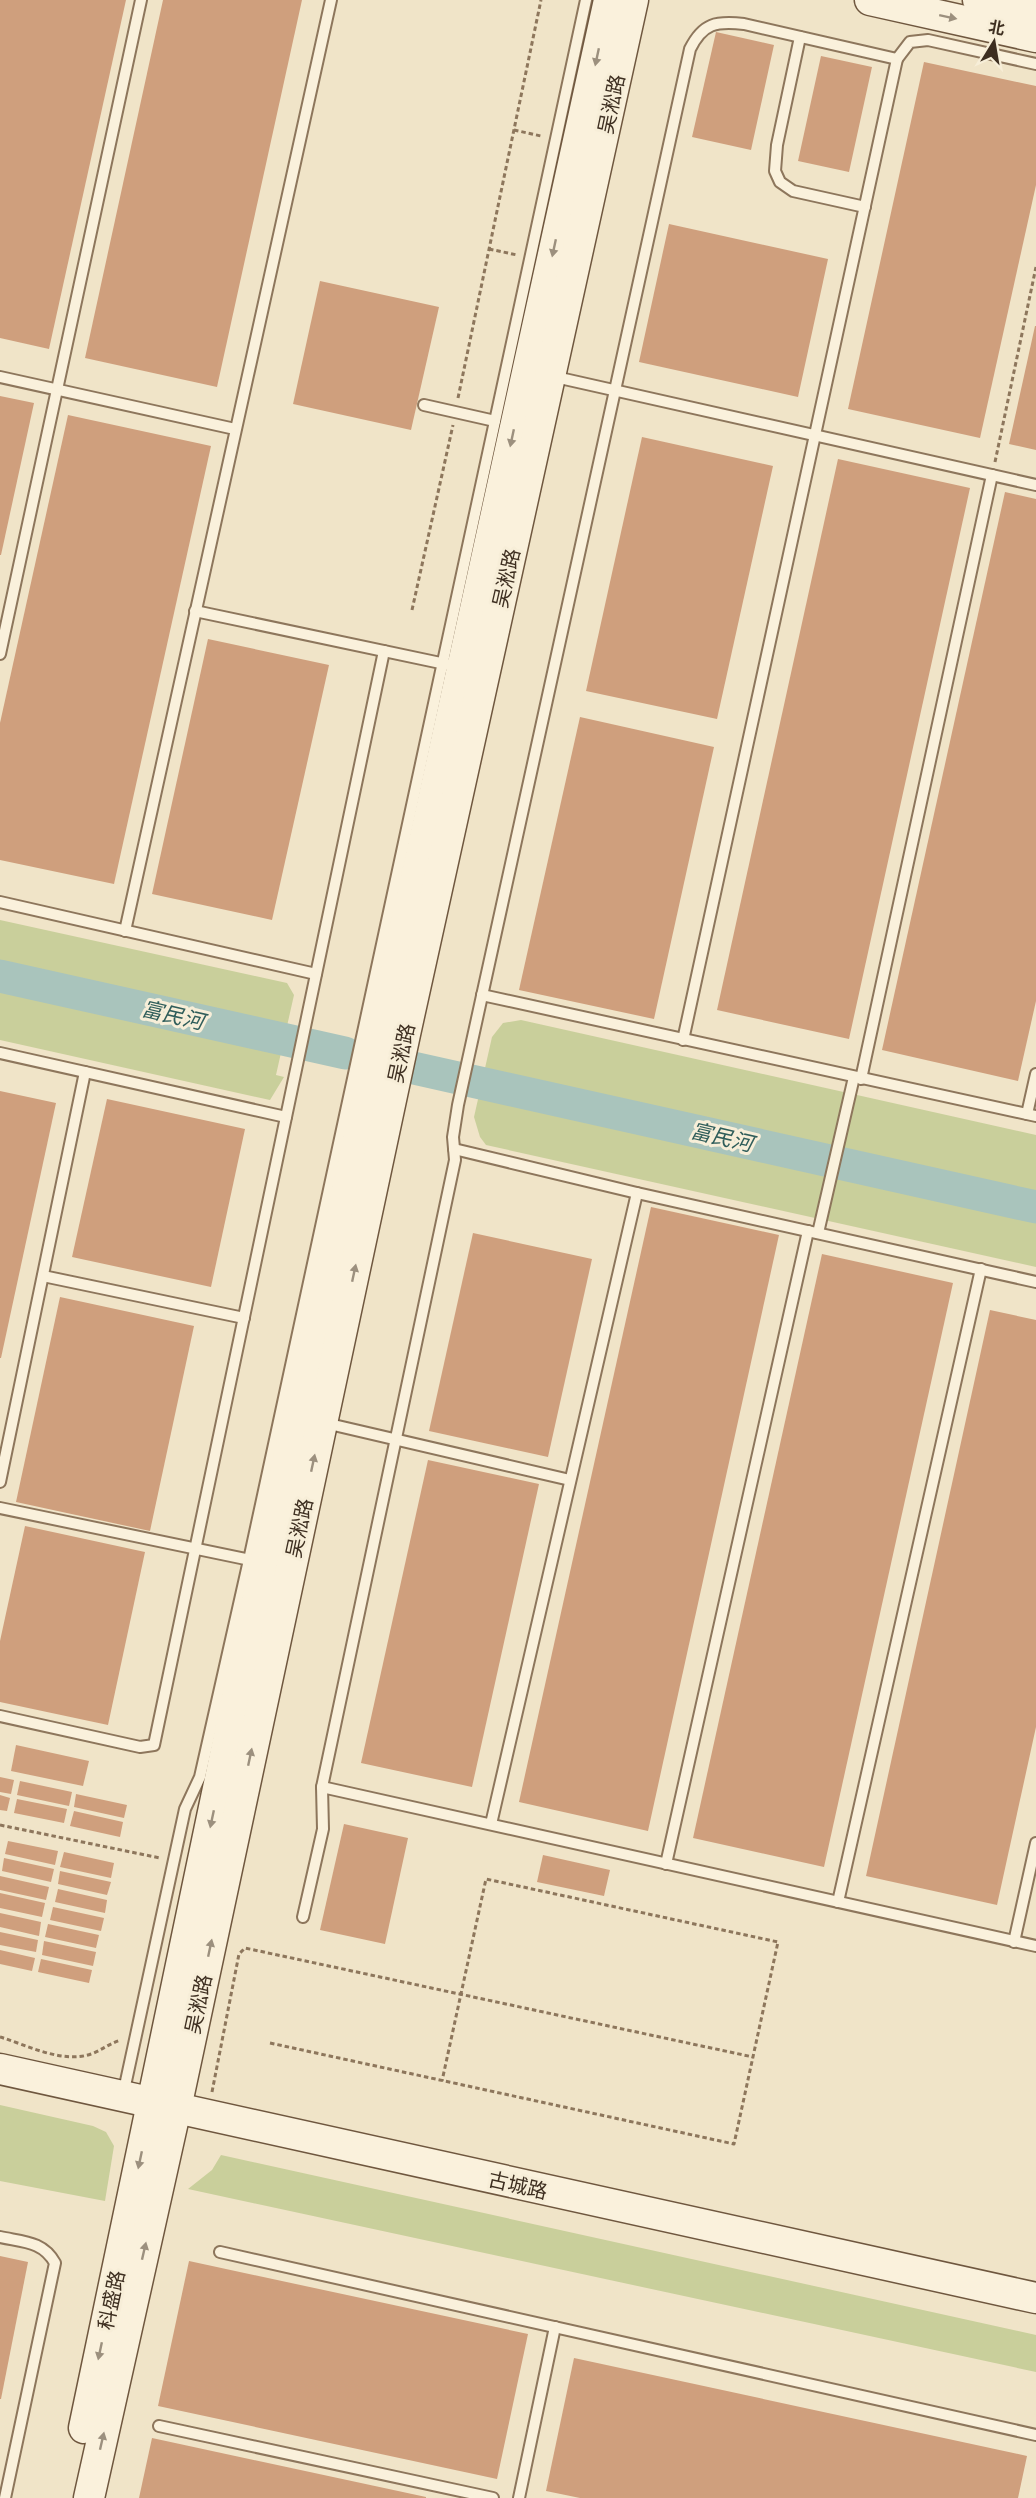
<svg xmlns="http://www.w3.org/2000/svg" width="1036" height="2498" viewBox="0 0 1036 2498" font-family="Merriweather,'Noto Sans SC',serif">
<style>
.green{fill:#c9cf9b}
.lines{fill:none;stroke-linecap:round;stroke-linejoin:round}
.river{stroke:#a9c4bc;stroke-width:33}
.building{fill:#cf9f7d}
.lane-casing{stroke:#8d765c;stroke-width:14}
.secondary-casing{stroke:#6f573f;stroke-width:33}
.path{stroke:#8d765c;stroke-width:3;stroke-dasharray:4.5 3;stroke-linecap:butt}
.lane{stroke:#faf1dc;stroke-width:10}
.secondary{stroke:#faf1dc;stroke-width:30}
.oneway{fill:#9c907e}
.labels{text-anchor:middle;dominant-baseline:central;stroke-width:6;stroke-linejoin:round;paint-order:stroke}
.street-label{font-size:20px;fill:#3d2e20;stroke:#f7eed8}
.water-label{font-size:21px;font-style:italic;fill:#2f5d5a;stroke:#f7eed8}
</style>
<rect width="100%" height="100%" fill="#f0e4c8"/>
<g class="green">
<polygon points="0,920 287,983 294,995 276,1075 284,1077 270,1100 0,1040"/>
<polygon points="521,1020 1036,1135 1036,1267 486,1145 480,1137 474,1117 492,1037 503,1023"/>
<polygon points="0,2105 93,2126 106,2132 114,2146 105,2201 0,2181"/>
<polygon points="221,2155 1036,2335 1036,2372 188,2189 212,2170"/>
</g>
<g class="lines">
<g class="river">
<polyline points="0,976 345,1053"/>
<polyline points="409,1067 1036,1207"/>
</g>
</g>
<g class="building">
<polygon points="0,0 126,0 49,349 0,338"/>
<polygon points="163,0 302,0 217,387 85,358"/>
<polygon points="716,32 774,45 751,150 692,137"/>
<polygon points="821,56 872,67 849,172 798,161"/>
<polygon points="924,62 1036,86 1036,185 980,438 848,409"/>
<polygon points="669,224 828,259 798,397 639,362"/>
<polygon points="320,281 439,307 411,430 293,404"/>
<polygon points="1035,326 1036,326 1036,450 1009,444"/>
<polygon points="0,396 34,403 1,555 0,555"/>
<polygon points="68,415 211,446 114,884 0,860 0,723"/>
<polygon points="642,437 773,466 717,719 586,691"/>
<polygon points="838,459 970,488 849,1039 717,1010"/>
<polygon points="1005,492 1036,499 1036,1001 1018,1081 882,1050"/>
<polygon points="208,639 329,665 272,920 152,894"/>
<polygon points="580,717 714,747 654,1019 519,990"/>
<polygon points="0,1091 56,1103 1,1358 0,1358"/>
<polygon points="107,1099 245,1129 211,1287 72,1257"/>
<polygon points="651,1207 779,1235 648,1831 519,1802"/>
<polygon points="473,1233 592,1259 548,1457 429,1431"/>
<polygon points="822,1254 953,1283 824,1867 693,1838"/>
<polygon points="60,1297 194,1326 150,1531 16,1502"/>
<polygon points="990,1310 1036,1320 1036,1727 997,1905 866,1876"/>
<polygon points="428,1460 539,1484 472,1787 361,1763"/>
<polygon points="25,1526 145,1552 108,1725 0,1702 0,1641"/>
<polygon points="16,1745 89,1761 83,1786 11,1771"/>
<polygon points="0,1777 14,1780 11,1794 0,1792"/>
<polygon points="20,1781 72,1792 69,1806 17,1795"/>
<polygon points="76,1794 127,1805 124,1818 74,1807"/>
<polygon points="0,1795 10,1798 7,1811 0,1810"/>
<polygon points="17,1799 67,1809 64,1823 14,1813"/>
<polygon points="74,1811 123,1822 120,1837 70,1826"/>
<polygon points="344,1824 408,1838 385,1944 320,1930"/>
<polygon points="8,1841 58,1851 55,1865 5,1854"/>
<polygon points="64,1852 114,1863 111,1878 60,1867"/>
<polygon points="543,1855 610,1870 604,1896 537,1882"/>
<polygon points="4,1858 54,1869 51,1882 2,1871"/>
<polygon points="60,1871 111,1882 107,1895 58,1884"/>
<polygon points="0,1876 49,1887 46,1900 0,1890"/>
<polygon points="58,1889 107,1900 105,1913 55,1902"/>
<polygon points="0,1893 45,1903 42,1917 0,1908"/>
<polygon points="53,1907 104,1918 101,1931 50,1920"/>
<polygon points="0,1913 41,1922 39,1936 0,1927"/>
<polygon points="48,1924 99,1935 96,1948 45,1937"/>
<polygon points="0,1932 38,1940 36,1952 0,1945"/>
<polygon points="44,1941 96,1952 93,1966 42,1955"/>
<polygon points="0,1950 35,1958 32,1971 0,1964"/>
<polygon points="41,1959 92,1970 89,1983 38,1972"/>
<polygon points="0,2256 28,2262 1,2399 0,2399"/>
<polygon points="189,2261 528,2334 497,2479 158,2406"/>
<polygon points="574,2358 1027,2456 1018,2498 580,2498 546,2491"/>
<polygon points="152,2438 426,2497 426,2498 139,2498"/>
</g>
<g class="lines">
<g class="lane-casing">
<g id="lane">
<polyline points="800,37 777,145 775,171 780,182 793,191 865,207"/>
<polyline points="897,59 910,42 928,40 1036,64"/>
<polyline points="551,376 1036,485"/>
<polyline points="0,377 235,429"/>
<polyline points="424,405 495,421"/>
<polyline points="195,611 450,665"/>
<polyline points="0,654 141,0"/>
<polyline points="0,902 316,974"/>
<polyline points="125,931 331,0"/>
<polyline points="482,995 1036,1116"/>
<polyline points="0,1053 286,1117"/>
<polyline points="861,1079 992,475"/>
<polyline points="1027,1114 1036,1074"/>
<polyline points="454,1149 637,1193 1036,1282"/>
<polyline points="818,1233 854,1077"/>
<polyline points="43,1276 244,1318"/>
<polyline points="325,1423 570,1480"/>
<polyline points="0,1482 85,1072"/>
<polyline points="0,1508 255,1561"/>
<polyline points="0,1716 140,1747 154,1745 384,651"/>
<polyline points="322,1787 1036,1946"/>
<polyline points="491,1824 637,1193"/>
<polyline points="666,1864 808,1231"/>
<polyline points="838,1902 981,1269"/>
<path d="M303 1917 323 1829 322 1787 455 1160 453 1137 458 1105 690 49C703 23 716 21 744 24L897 59 683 1040"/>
<polyline points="1014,1942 1036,1843"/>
<polyline points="123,2095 185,1809 200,1777 249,1560 586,0"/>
<path d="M0 2237C23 2242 43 2241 55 2263L5 2498"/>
<polyline points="220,2252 1036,2435"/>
<polyline points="159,2426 493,2498"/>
<polyline points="519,2498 555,2327"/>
</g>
</g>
<g class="secondary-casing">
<g id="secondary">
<polyline points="870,0 1036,37"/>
<polyline points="978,0 1036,13"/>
<polyline points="0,2069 1036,2298"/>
<polyline points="84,2428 265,1564 609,0"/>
<polyline points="89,2498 176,2108 405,1034 633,0"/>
</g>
</g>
<g class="path">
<polyline points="514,130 541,136"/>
<polyline points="489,249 517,255"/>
<polyline points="458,398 541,0"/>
<polyline points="995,462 1036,267"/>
<polyline points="412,610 453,425"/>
<polyline points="0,1825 160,1858"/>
<path d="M0 2037C27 2045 62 2064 91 2054 102 2050 110 2043 121 2040"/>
<polyline points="270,2043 734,2144 778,1942 486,1879 442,2081"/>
<polyline points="212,2092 239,1954 245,1948 753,2057"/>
</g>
<use href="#lane" class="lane"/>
<use href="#secondary" class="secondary"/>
</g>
<defs><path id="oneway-solid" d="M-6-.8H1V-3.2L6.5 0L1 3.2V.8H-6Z" transform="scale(1.5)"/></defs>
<g class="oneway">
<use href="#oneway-solid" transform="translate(948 17) rotate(12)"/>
<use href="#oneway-solid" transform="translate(597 57) rotate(102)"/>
<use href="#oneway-solid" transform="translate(554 248) rotate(102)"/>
<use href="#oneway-solid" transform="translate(512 438) rotate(102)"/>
<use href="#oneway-solid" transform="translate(354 1273) rotate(-78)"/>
<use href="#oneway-solid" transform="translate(313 1463) rotate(-78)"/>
<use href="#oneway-solid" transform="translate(250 1757) rotate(-78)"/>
<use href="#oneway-solid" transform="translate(212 1819) rotate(102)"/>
<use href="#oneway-solid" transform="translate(210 1948) rotate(-78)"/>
<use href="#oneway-solid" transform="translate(140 2160) rotate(102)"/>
<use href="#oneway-solid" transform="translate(144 2251) rotate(-77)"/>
<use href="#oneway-solid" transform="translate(100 2351) rotate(102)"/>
<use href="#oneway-solid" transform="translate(102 2441) rotate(-77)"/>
</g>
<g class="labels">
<g class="street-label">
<text transform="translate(611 104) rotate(-78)">吴淞路</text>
<text transform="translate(506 578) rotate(-77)">吴淞路</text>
<text transform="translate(401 1053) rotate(-78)">吴淞路</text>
<text transform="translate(299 1528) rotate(-78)">吴淞路</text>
<text transform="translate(198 2004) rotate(-78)">吴淞路</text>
<text transform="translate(518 2185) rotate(13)">古城路</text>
<text transform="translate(111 2300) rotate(-78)">科盛路</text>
</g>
<g class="water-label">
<text transform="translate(173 1015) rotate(13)">富民河</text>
<text transform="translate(722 1137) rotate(13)">富民河</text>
</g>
</g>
<g transform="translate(994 42) rotate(11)" stroke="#f7eed8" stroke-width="4.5" paint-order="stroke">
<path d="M0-4.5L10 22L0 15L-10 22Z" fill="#3d2e20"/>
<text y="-9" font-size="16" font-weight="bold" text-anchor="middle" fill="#3d2e20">北</text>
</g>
</svg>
